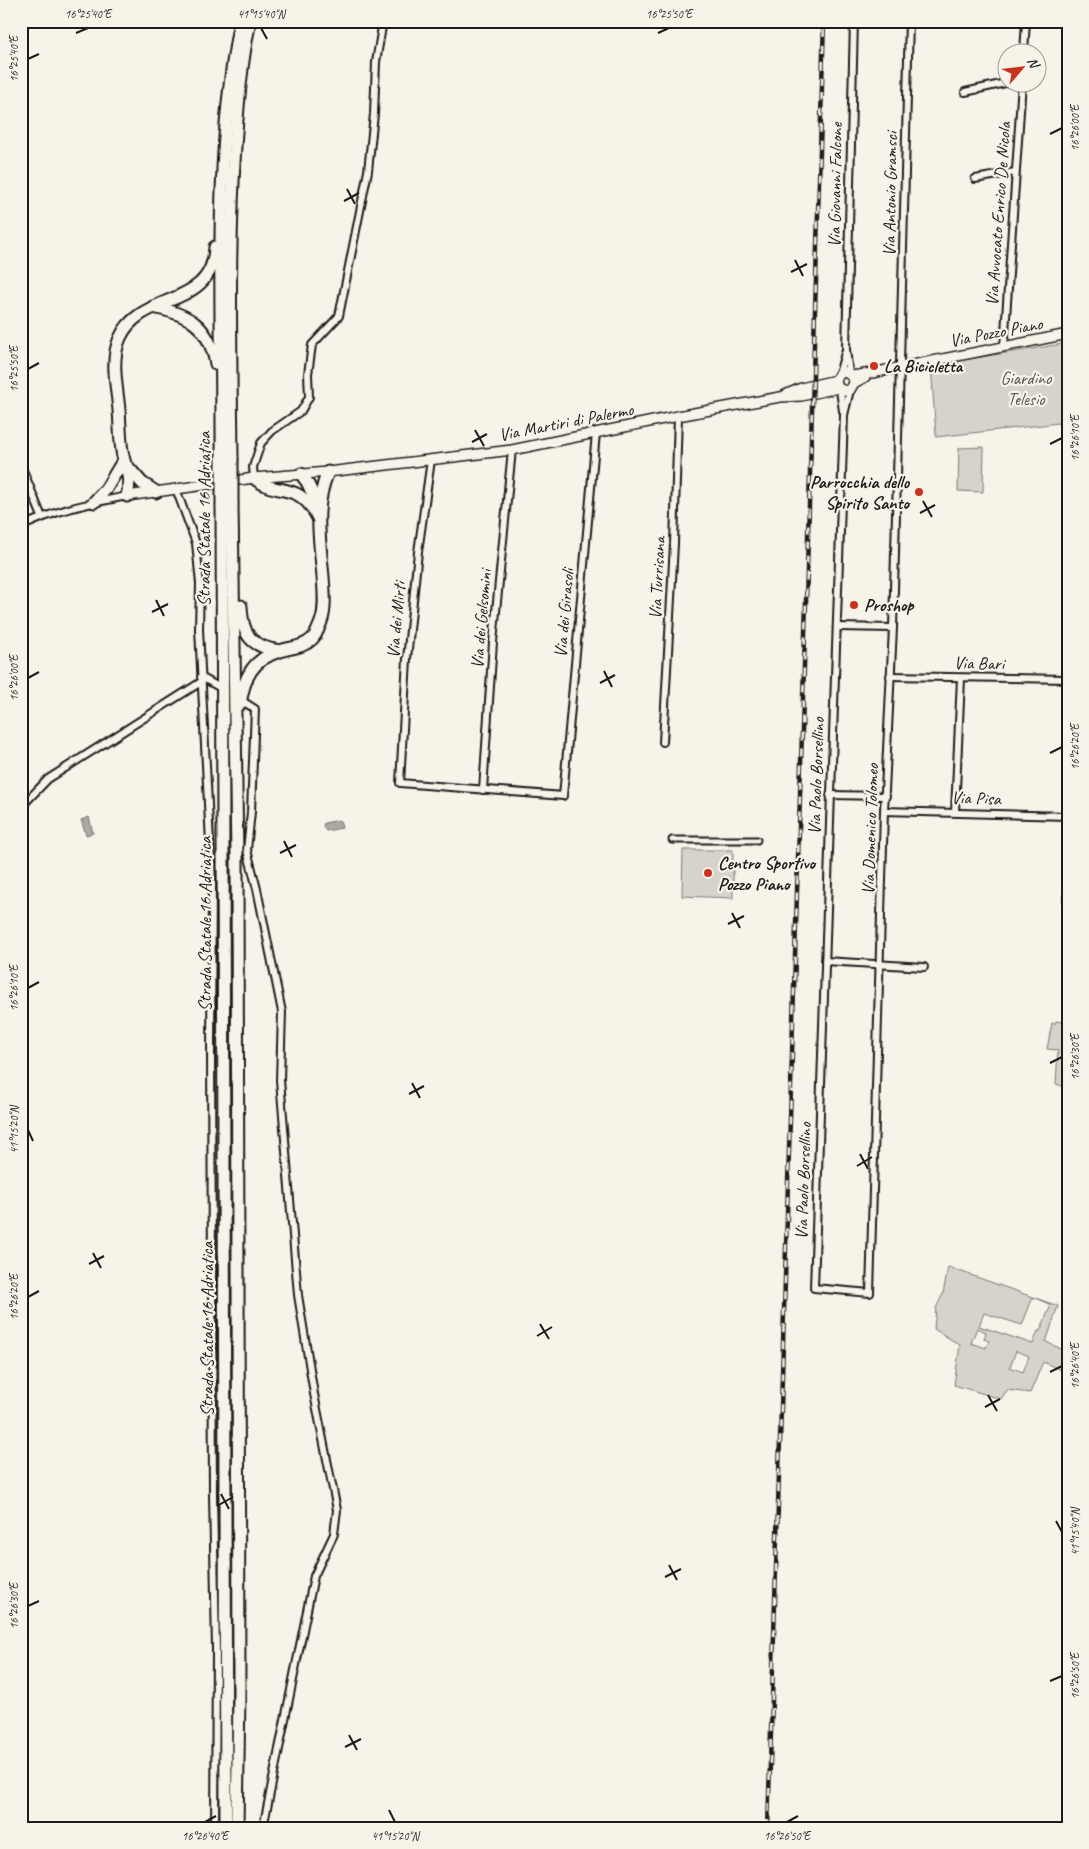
<svg xmlns="http://www.w3.org/2000/svg" width="1089" height="1849" viewBox="0 0 1089 1849" font-family="Caveat,sans-serif">
<style>
.green{fill:#d7d3cb;stroke:#7a7874;fill-rule:evenodd}
.water{fill:#aca9a2;stroke:#72716c}
.lines{fill:none;stroke-linecap:round;stroke-linejoin:round}
.pedestrian-casing{stroke:#1c1c1c;stroke-width:9}
.minor-casing{stroke:#1c1c1c;stroke-width:10}
.tertiary-casing{stroke:#1c1c1c;stroke-width:12}
.trunk-casing{stroke:#1c1c1c;stroke-width:15}
.pedestrian{stroke:#f7f3e8;stroke-width:5}
.minor{stroke:#f7f3e8;stroke-width:6}
.tertiary{stroke:#f7f3e8;stroke-width:9}
.trunk{stroke:#f7f3e8;stroke-width:11}
.rail-casing{stroke:#1c1c1c;stroke-width:4.5}
.rail{stroke:#f7f3e8;stroke-width:2.5;stroke-dasharray:8;stroke-linecap:butt}
.trunk-bridge-casing{stroke:#1c1c1c;stroke-width:15;stroke-linecap:butt}
.trunk-bridge{stroke:#f7f3e8;stroke-width:11}
.ticks{fill:none;stroke:#1c1c1c;stroke-width:2}
.poi-dot{fill:#c8321e;stroke:#f7f3e8;stroke-width:2}
.labels{text-anchor:middle;dominant-baseline:central;stroke-width:4.5;stroke-linejoin:round;paint-order:stroke}
.street-label{font-size:18px;fill:#1c1c1c;stroke:#f7f3e8}
.poi-label{font-size:18px;font-weight:bold;fill:#1c1c1c;stroke:#f7f3e8;text-anchor:start}
.park-label{font-size:18px;fill:#545351;stroke:#f7f3e8}
.neatline{fill:none;stroke:#1c1c1c;stroke-width:2}
.ticks-label{font-size:12px;text-anchor:middle;fill:#1c1c1c}
</style>
<rect width="100%" height="100%" fill="#f7f3e8"/>
<filter id="ink" filterUnits="userSpaceOnUse"><feTurbulence type="fractalNoise" baseFrequency=".02" numOctaves="2"/><feDisplacementMap in="SourceGraphic" scale="10" xChannelSelector="R" yChannelSelector="G"/><feConvolveMatrix kernelMatrix="1 2 1 2 8 2 1 2 1" color-interpolation-filters="sRGB"/></filter>
<g filter="url(#ink)">
<g class="green">
<polygon points="1068,343 1068,422 936,437 931,365"/>
<polygon points="984,447 983,492 958,491 959,448"/>
<polygon points="683,850 733,850 733,898 682,896"/>
<polygon points="1056,1021 1063,1022 1063,1025 1068,1026 1068,1088 1056,1084 1058,1050 1047,1049 1052,1023 1055,1024"/>
<path d="M948 1267 1058 1306 1046 1342 1068 1352V1373L1043 1362 1030 1393 1007 1390 1001 1399 954 1385 960 1345 934 1329 936 1308 943 1294ZM1033 1297 1051 1305 1040 1331H1038L1033 1344 979 1326 984 1313 1022 1325ZM977 1328 986 1332 984 1339 989 1341 986 1348 971 1343ZM1016 1351 1029 1356 1023 1372 1010 1367Z"/>
</g>
<g class="water">
<polygon points="89,817 93,833 86,835 81,820"/>
<polygon points="340,820 342,828 326,831 323,827 324,823"/>
</g>
<g class="lines">
<g class="pedestrian-casing">
<polyline id="pedestrian" points="672,840 757,840"/>
</g>
<g class="minor-casing">
<g id="minor">
<polyline points="1024,52 1026,21"/>
<polyline points="965,92 1010,82"/>
<polyline points="975,179 1015,172"/>
<polyline points="1004,347 1022,82"/>
<polyline points="839,374 845,353"/>
<polyline points="849,374 846,349 854,21"/>
<polyline points="840,390 843,411"/>
<polyline points="850,390 844,415 814,1288 870,1293 884,811 893,628 909,21"/>
<polyline points="431,460 418,552 407,659 400,783 563,796 596,433"/>
<polyline points="21,465 42,517"/>
<polyline points="254,478 253,467 261,443 272,431 301,411 309,397 308,374 312,345 339,316 368,171 374,114 376,62 383,21"/>
<polyline points="176,489 196,543 200,584 199,629 212,882 211,1052 213,1495 216,1649 215,1828"/>
<path d="M21 527C58 509 87 504 127 496"/>
<polyline points="837,627 893,628"/>
<polyline points="890,676 1068,679"/>
<polyline points="201,677 217,686"/>
<polyline points="244,702 255,709 251,812 247,850 257,889 282,1012 280,1080 298,1295 314,1394 337,1510 334,1534 314,1576 263,1828"/>
<polyline points="663,742 674,544 678,416"/>
<polyline points="483,790 493,642 512,450"/>
<polyline points="830,795 886,796"/>
<polyline points="21,807 48,779 201,682"/>
<polyline points="884,811 1068,816"/>
<polyline points="955,812 961,678"/>
<polyline points="1067,900 1068,892"/>
<polyline points="825,961 924,967"/>
</g>
</g>
<g class="tertiary-casing">
<g id="tertiary">
<polyline points="852,376 872,373 1068,334"/>
<polyline points="854,383 853,377 845,372 839,374 836,380 838,388 845,391 850,390 854,383 865,377"/>
<polyline points="785,395 801,388 836,380"/>
<polyline points="127,496 254,478 328,472 512,450 678,416 780,397 801,396 838,388"/>
</g>
</g>
<g class="trunk-casing">
<g id="trunk">
<path d="M153 307C189 314 209 326 216 364"/>
<path d="M222 457C223 312 212 165 240 21"/>
<path d="M232 458C231 354 228 250 235 146 238 105 241 62 250 21"/>
<polyline points="128,467 142,483 156,492"/>
<polyline points="301,474 307,482 318,505"/>
<path d="M254 478C278 498 298 479 318 518"/>
<path d="M127 496C132 477 125 469 122 451 120 438 120 423 119 410 117 387 110 360 120 338 141 290 213 310 215 247"/>
<polyline points="94,502 106,489 121,464"/>
<polyline points="232,504 237,858 239,1694 237,1828"/>
<polyline points="222,505 226,1828"/>
<path d="M241 606C242 635 251 647 280 651"/>
<path d="M240 704C244 678 252 659 280 651 291 647 303 648 312 639 316 636 319 627 321 622 326 609 324 591 323 577 320 541 313 506 328 472"/>
</g>
</g>
<use href="#pedestrian" class="pedestrian"/>
<use href="#minor" class="minor"/>
<use href="#tertiary" class="tertiary"/>
<use href="#trunk" class="trunk"/>
<g class="rail-casing">
<polyline id="rail" points="768,1828 824,21"/>
</g>
<use href="#rail" class="rail"/>
<g class="trunk-bridge-casing">
<g id="trunk-bridge">
<polyline points="222,457 222,505"/>
<polyline points="232,458 232,504"/>
</g>
</g>
<use href="#trunk-bridge" class="trunk-bridge"/>
</g>
</g>
<path class="ticks" d="M261 28 267 39M76 33 88 28M658 33 669 28M28 59 39 54M1050 134 1062 128M347 189 355 204M344 201 359 193M795 260 803 276M791 272 807 264M28 369 39 363M475 430 484 446M472 442 487 434M1050 444 1062 438M923 501 932 517M920 513 935 505M156 600 164 616M152 612 168 604M604 671 612 687M28 678 39 672M600 683 615 675M1050 753 1062 747M284 841 292 857M280 853 296 845M732 913 740 928M728 924 744 916M28 988 39 982M1050 1063 1062 1057M412 1083 420 1098M409 1094 424 1086M28 1130 33 1141M860 1154 868 1169M857 1166 872 1157M93 1253 101 1268M89 1264 104 1256M28 1297 39 1291M540 1324 549 1339M537 1336 552 1327M1050 1372 1062 1366M988 1395 997 1411M985 1407 1000 1399M221 1494 229 1509M217 1506 233 1497M1056 1521 1062 1532M669 1565 677 1580M665 1577 681 1569M28 1606 39 1601M1050 1681 1062 1676M349 1735 357 1750M345 1747 361 1739M389 1810 395 1822M205 1822 216 1816M787 1822 798 1816"/>
<g class="poi-dot">
<circle cx="874" cy="366" r="5"/>
<circle cx="919" cy="492" r="5"/>
<circle cx="854" cy="605" r="5"/>
<circle cx="708" cy="873" r="5"/>
</g>
<g class="labels">
<g class="street-label">
<text transform="translate(835 185) rotate(-89)">Via Giovanni Falcone</text>
<text transform="translate(890 194) rotate(-89)">Via Antonio Gramsci</text>
<text transform="translate(998 214) rotate(-86)">Via Avvocato Enrico De Nicola</text>
<text transform="translate(996 332) rotate(-11)">Via Pozzo Piano</text>
<text transform="translate(566 422) rotate(-11)">Via Martiri di Palermo</text>
<text transform="translate(204 519) rotate(-90)">Strada Statale 16 Adriatica</text>
<text transform="translate(657 578) rotate(-87)">Via Turrisana</text>
<text transform="translate(564 613) rotate(-85)">Via dei Girasoli</text>
<text transform="translate(481 619) rotate(-85)">Via dei Gelsomini</text>
<text transform="translate(396 620) rotate(-85)">Via dei Mirti</text>
<text transform="translate(979 663) rotate(1)">Via Bari</text>
<text transform="translate(816 776) rotate(-88)">Via Paolo Borsellino</text>
<text transform="translate(976 798) rotate(2)">Via Pisa</text>
<text transform="translate(870 829) rotate(-88)">Via Domenico Tolomeo</text>
<text transform="translate(205 924) rotate(-90)">Strada Statale 16 Adriatica</text>
<text transform="translate(803 1181) rotate(-88)">Via Paolo Borsellino</text>
<text transform="translate(207 1329) rotate(-90)">Strada Statale 16 Adriatica</text>
</g>
<g class="poi-label">
<text x="884" y="366">La Bicicletta</text>
<text x="909" y="482" text-anchor="end">Parrocchia dello<tspan x="909" dy="21">Spirito Santo</tspan></text>
<text x="864" y="605">Proshop</text>
<text x="718" y="863">Centro Sportivo<tspan x="718" dy="21">Pozzo Piano</tspan></text>
</g>
<g class="park-label">
<text x="1026" y="378">Giardino<tspan x="1026" dy="21">Telesio</tspan></text>
</g>
</g>
<rect width="1089" height="1849" fill="none" stroke="#f7f3e8" stroke-width="55"/>
<g transform="translate(1022 68) rotate(62)"><circle r="24" fill="#f7f3e8" stroke="#9f9d96"/>
<path d="M0-4L9 19L0 12L-9 19Z" fill="#c8321e"/>
<text y="-8" font-size="14" font-weight="bold" text-anchor="middle" fill="#1c1c1c">N</text>
</g>
<rect x="28" y="28" width="1034" height="1794" class="neatline"/>
<g class="ticks-label">
<text x="88" y="18">16°25'40"E</text>
<text x="261" y="18">41°15'40"N</text>
<text x="669" y="18">16°25'50"E</text>
<text transform="translate(14 59) rotate(-90)" y="4">16°25'40"E</text>
<text transform="translate(1075 128) rotate(-90)" y="4">16°26'00"E</text>
<text transform="translate(14 369) rotate(-90)" y="4">16°25'50"E</text>
<text transform="translate(1075 438) rotate(-90)" y="4">16°26'10"E</text>
<text transform="translate(14 678) rotate(-90)" y="4">16°26'00"E</text>
<text transform="translate(1075 747) rotate(-90)" y="4">16°26'20"E</text>
<text transform="translate(14 988) rotate(-90)" y="4">16°26'10"E</text>
<text transform="translate(1075 1057) rotate(-90)" y="4">16°26'30"E</text>
<text transform="translate(14 1130) rotate(-90)" y="4">41°15'20"N</text>
<text transform="translate(14 1297) rotate(-90)" y="4">16°26'20"E</text>
<text transform="translate(1075 1366) rotate(-90)" y="4">16°26'40"E</text>
<text transform="translate(1075 1532) rotate(-90)" y="4">41°15'40"N</text>
<text transform="translate(14 1606) rotate(-90)" y="4">16°26'30"E</text>
<text transform="translate(1075 1676) rotate(-90)" y="4">16°26'50"E</text>
<text x="205" y="1840">16°26'40"E</text>
<text x="395" y="1840">41°15'20"N</text>
<text x="787" y="1840">16°26'50"E</text>
</g>
</svg>
